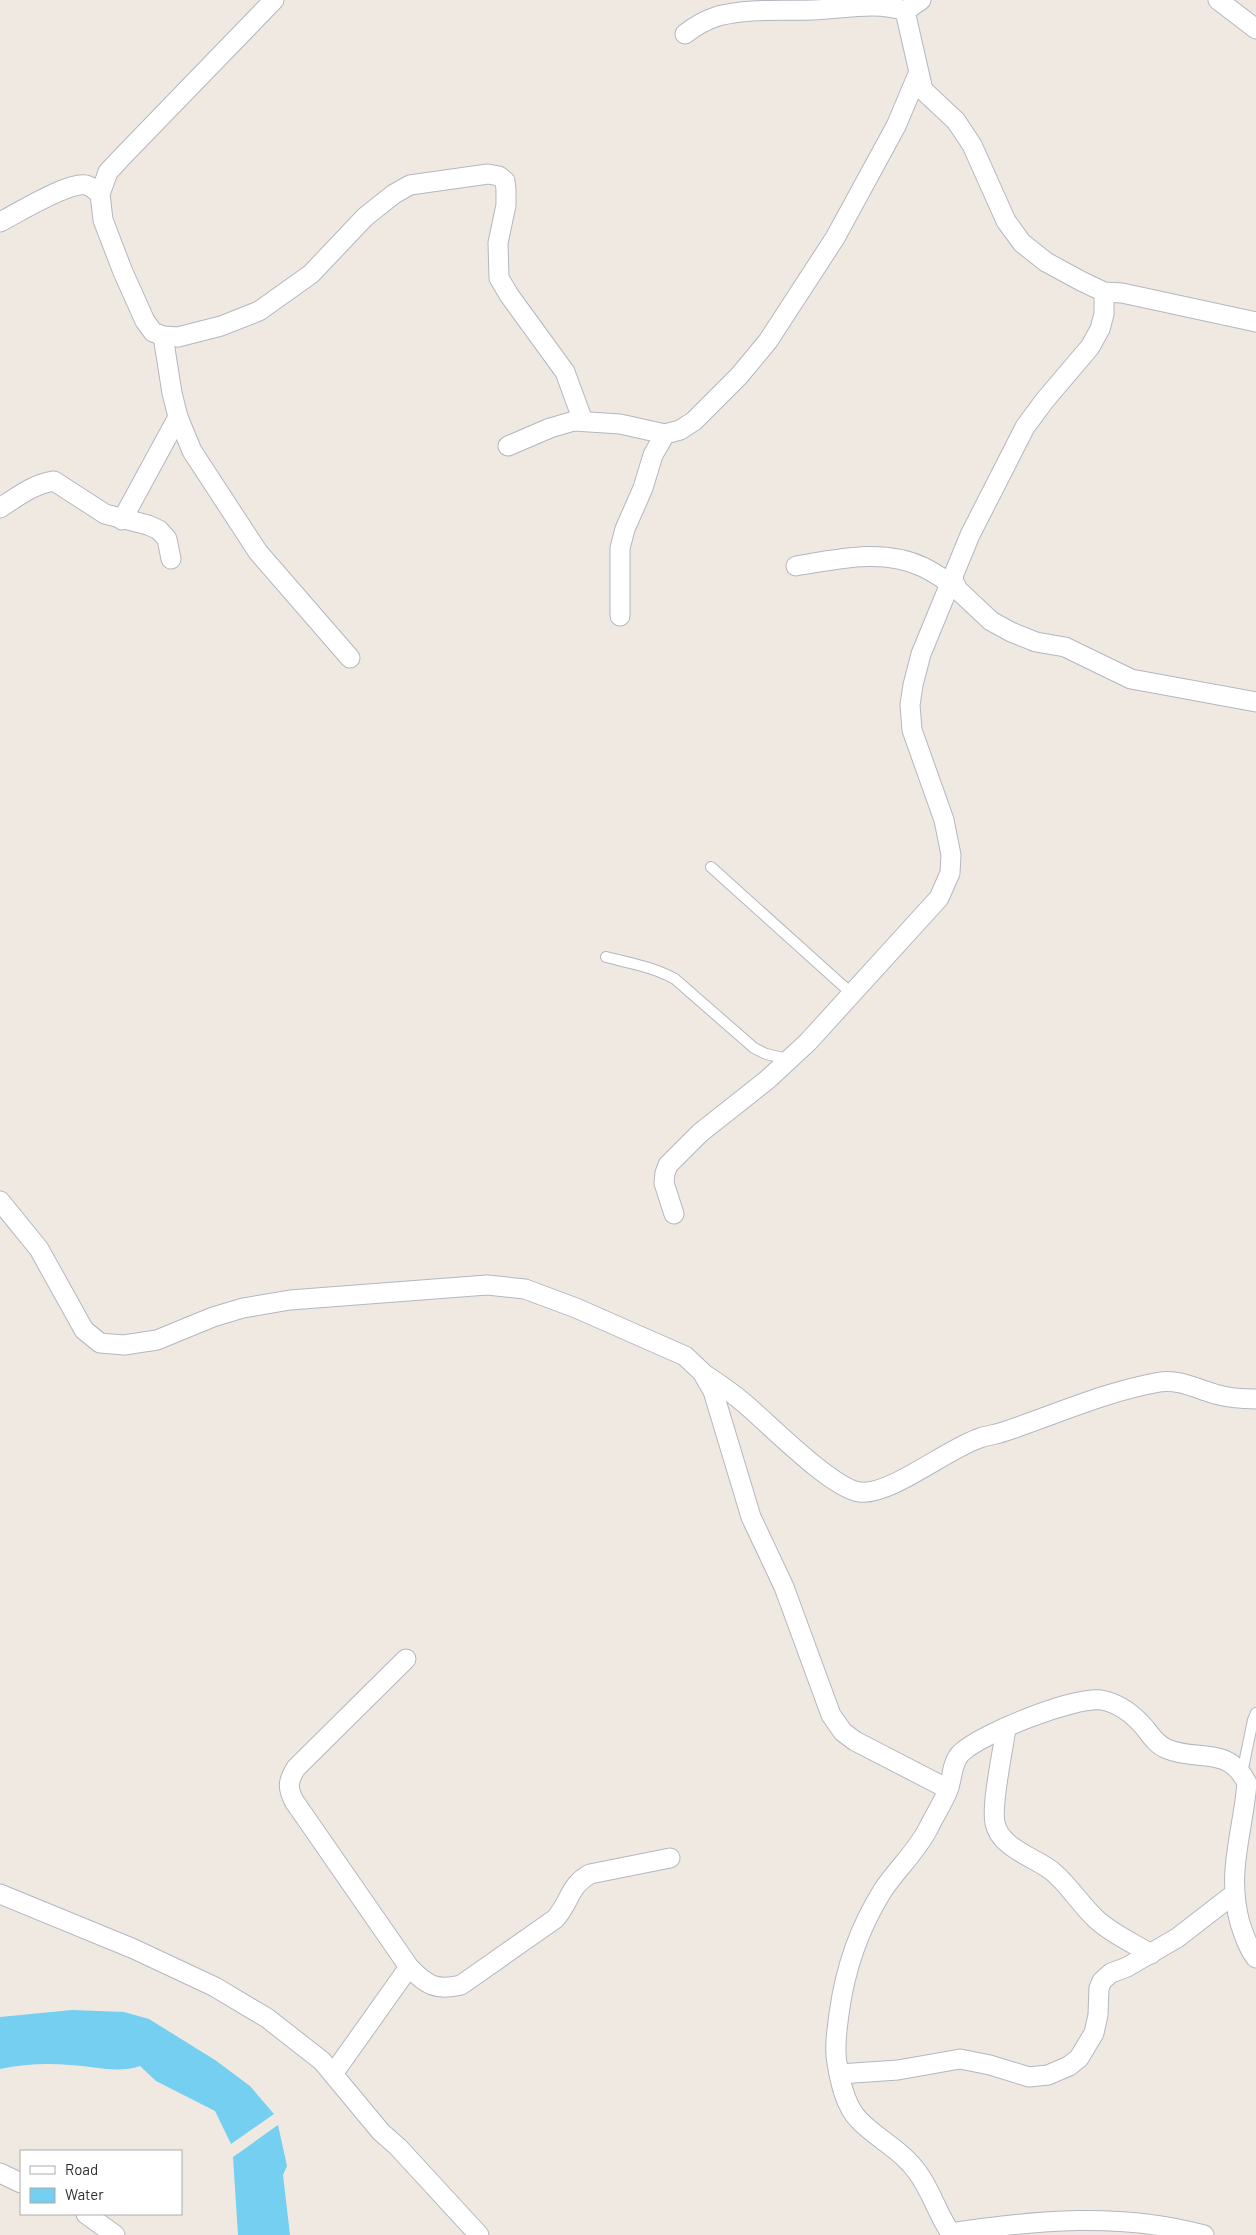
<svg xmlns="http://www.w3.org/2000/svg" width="1256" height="2235" viewBox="0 0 1256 2235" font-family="Barlow,sans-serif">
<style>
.water{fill:#75cff0}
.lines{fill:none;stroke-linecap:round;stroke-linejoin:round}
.service-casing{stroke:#b4b7c1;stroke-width:12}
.minor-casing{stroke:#b4b7c1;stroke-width:21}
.service{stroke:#fff;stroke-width:10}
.minor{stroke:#fff;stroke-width:19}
</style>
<rect width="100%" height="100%" fill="#efe9e1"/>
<g class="water">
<path d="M72 2010 124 2012 149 2019 215 2060 250 2086 274 2114 231 2144 215 2111 156 2081 140 2066C117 2074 95 2066 70 2065 46 2063 24 2064 0 2069V2017Z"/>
<polygon points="278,2125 287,2166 283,2175 290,2235 238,2235 233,2157"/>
</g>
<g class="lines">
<g class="service-casing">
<g id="service">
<polyline points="711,867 851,993"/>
<path d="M606 957C630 963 653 967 675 979L754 1048 766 1054 788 1059"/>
<polyline points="1242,1773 1253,1720 1256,1713"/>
</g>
</g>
<g class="minor-casing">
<g id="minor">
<polyline points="274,0 121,158 108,172 100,194 103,220 123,272 145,321 153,332 163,336 178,337 221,326 259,311 311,274 365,217 394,194 410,185 488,174 499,176 505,181 506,190 506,205 498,243 499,278 509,295 565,372 583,421"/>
<polyline points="921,0 905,11 923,90 956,121 972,145 1006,221 1022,243 1046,262 1081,281 1104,292 1122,293 1256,322"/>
<polyline points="1218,0 1256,29"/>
<path d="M685 34C695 26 706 20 718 16 749 8 782 11 814 10 843 9 876 1 905 11"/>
<path d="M0 222C18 213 67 182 86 185 91 186 96 191 100 194"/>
<polyline points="163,336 172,393 178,417 192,451 258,552 350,658"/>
<polyline points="508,446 550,428 574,421 620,424 665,434 680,430 694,421 739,376 768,341 835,238 896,126 918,74"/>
<path d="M0 508C17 497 33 484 54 481L105 514 148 525 159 530 167 539 171 559"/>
<polyline points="122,520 178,417"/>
<path d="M796 566C838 559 884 548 923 567 933 572 942 578 950 583"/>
<polyline points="952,578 958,590 991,621 1011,632 1036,642 1065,647 1131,679 1256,702"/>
<polyline points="620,616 620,548 625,529 643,488 653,455 665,434"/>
<polyline points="0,1201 39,1249 84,1330 100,1343 124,1345 157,1340 213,1317 243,1308 290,1300 487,1285 525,1289 576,1308 685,1356 702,1372 713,1391 751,1517 784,1587 831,1715 843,1732 855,1741 948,1789"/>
<polyline points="674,1214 664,1183 665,1173 668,1165 700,1133 767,1080 808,1042 939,898 950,873 951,855 944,820 912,730 910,705 913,685 921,654 970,535 1025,427 1045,400 1090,347 1100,329 1104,314 1104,292"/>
<path d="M704 1374C718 1383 731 1392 744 1403 768 1423 832 1489 860 1492 890 1496 948 1448 980 1438 989 1435 999 1434 1009 1430 1059 1413 1108 1391 1160 1382 1179 1379 1197 1389 1215 1394 1228 1398 1243 1399 1256 1399"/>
<path d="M406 1659 296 1768C288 1781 287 1787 294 1801L409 1967C426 1985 436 1991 461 1985L555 1919C570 1903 569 1885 590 1874L670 1858"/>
<path d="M1006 1728C1003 1751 991 1804 995 1823 1000 1848 1034 1857 1052 1871 1069 1885 1080 1904 1096 1919 1112 1934 1133 1943 1151 1954"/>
<polyline points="0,1894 134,1949 215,1987 267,2018 322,2061 381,2132 398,2147 479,2235"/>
<polyline points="333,2074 409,1967"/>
<polyline points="839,2074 898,2070 960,2059 990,2065 1029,2077 1048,2075 1069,2066 1079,2058 1094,2033 1098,2015 1099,1988 1102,1981 1111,1973 1127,1967 1177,1938 1234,1894"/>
<polyline points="0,2173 21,2183"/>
<polyline points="86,2214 115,2235"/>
<path d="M950 2233C1035 2220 1120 2212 1204 2235"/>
<path d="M952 2235C938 2216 932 2192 918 2173 902 2150 877 2139 859 2120 845 2106 840 2081 837 2063 834 2047 837 2030 839 2014 845 1969 859 1928 883 1890 897 1869 916 1852 928 1829 934 1816 943 1803 948 1790 953 1778 951 1763 961 1753 982 1733 1073 1697 1101 1700 1119 1703 1133 1714 1145 1728 1151 1736 1157 1745 1167 1749 1198 1762 1228 1745 1247 1783 1243 1833 1226 1872 1240 1923 1244 1935 1248 1948 1256 1958"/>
</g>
</g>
<use href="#service" class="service"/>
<use href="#minor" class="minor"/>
</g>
<rect x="20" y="2150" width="162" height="65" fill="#ffffff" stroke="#ababab"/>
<rect x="30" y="2166" width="25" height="8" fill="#ffffff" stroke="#ababab"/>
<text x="65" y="2175" font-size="15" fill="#2e2e2e">Road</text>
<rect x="30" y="2188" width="25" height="15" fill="#75cff0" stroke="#ababab"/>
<text x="65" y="2200" font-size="15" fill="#2e2e2e">Water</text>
</svg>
